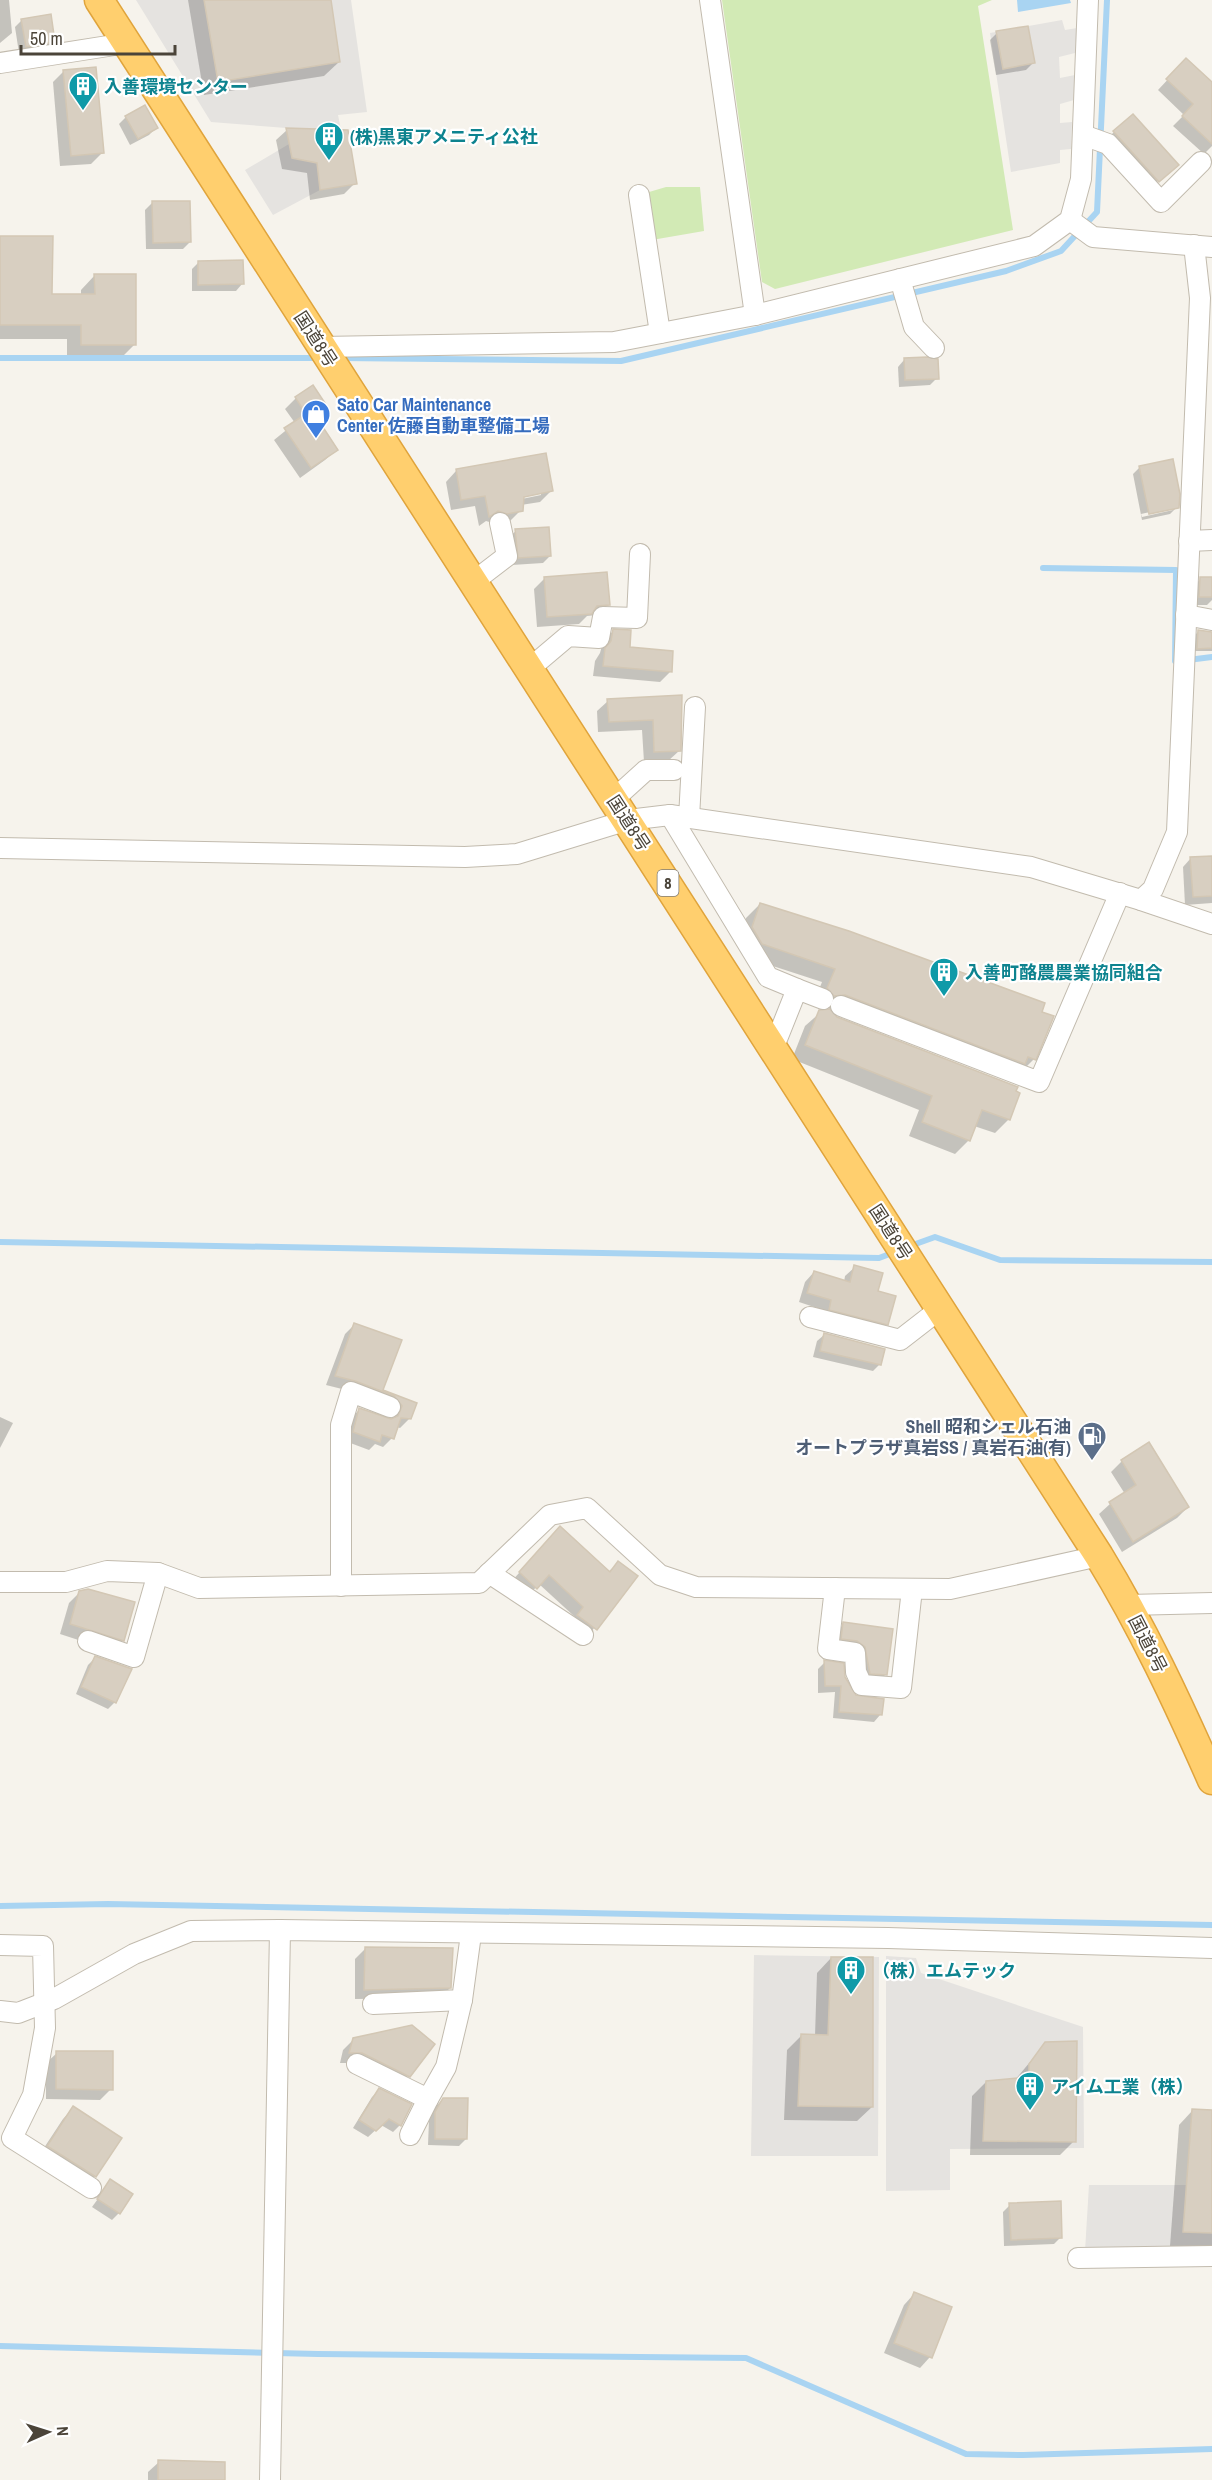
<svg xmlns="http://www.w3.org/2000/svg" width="1212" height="2480" viewBox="0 0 1212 2480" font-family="'Archivo Narrow','Noto Sans JP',sans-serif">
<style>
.green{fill:#d2eab5}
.parking{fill:#e5e3e0}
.water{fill:#a9d4f2}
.shadow{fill:#0003;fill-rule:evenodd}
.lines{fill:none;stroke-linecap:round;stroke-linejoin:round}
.stream{stroke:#a9d4f2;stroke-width:6}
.building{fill:#d8cfc1;stroke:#d3c7b4;stroke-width:1.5}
.minor-casing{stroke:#c2bbae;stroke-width:22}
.highway-casing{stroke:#e0a43c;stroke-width:31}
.minor{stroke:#fff;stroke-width:20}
.highway{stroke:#ffcf6e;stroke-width:28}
.labels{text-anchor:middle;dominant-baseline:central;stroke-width:4.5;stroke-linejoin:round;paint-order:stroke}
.shield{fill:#fff;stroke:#817c74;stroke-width:1.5}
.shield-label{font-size:16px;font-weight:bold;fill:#4b4439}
.culture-label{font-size:18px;font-weight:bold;fill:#0d838f;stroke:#fff;text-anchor:start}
.street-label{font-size:18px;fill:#4b4439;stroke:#fff}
.shop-label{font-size:18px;font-weight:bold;fill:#366cbe;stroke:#fff;text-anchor:start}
.service-label{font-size:18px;font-weight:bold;fill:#4e5e75;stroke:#fff;text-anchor:end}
</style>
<rect width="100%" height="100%" fill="#f6f3ec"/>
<g class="green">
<polygon points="722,0 992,0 978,6 1013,230 775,289 762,282"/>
<polygon points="666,187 700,187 704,231 646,241 639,195"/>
</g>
<g class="parking">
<polygon points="136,0 351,0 367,112 338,115 341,130 286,128 211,122"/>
<polygon points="1062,20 1065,30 1077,28 1075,53 1059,57 1060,78 1075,75 1074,100 1060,104 1060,123 1072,122 1071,149 1060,150 1060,163 1011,172 990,33"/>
<polygon points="289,144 292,158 317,163 320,190 273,215 245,170"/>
<polygon points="754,1955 879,1957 878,2156 751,2156"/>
<polygon points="886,1956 916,1958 921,1973 1083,2027 1084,2148 950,2149 950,2190 886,2191"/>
<polygon points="1089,2185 1187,2185 1212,2233 1212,2247 1085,2251"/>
</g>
<polygon class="water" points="1017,0 1070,0 1071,3 1018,12"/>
<g class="shadow">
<polygon points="0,0 9,0 12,33 0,43"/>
<polygon points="188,0 329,0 339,62 324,76 204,95"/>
<polygon points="22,20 54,42 47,49 19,53 15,27"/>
<polygon points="997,33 1033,63 1026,70 996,75 990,40"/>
<polygon points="1186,60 1212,84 1212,146 1204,154 1173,126 1184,115 1158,90"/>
<polygon points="64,71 102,153 91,164 60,166 53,82"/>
<polygon points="126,117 156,128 149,135 130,145 119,124"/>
<polygon points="287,130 355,183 344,194 310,200 307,173 282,169 276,140"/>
<polygon points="1114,132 1170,171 1151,187 1107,139"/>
<polygon points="152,203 190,242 183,249 146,249 145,210"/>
<polygon points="0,239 51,295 81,295 81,290 95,275 134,345 120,359 67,359 67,339 0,339"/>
<polygon points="199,262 242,284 236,291 192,291 192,269"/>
<polygon points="904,360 937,378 930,385 899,387 898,367"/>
<polygon points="296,398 326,406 314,417 336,450 325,460 300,478 274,440 295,423 285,409"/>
<path d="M1140 467 1177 507 1170 514 1142 520 1133 474ZM1173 507V510L1142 517 1141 514Z"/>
<path d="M456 471 551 491 540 502 521 505V510L510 521 496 524 486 521 479 526 475 506 451 510 446 482ZM541 492V495L517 500 516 497Z"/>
<polygon points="516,531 550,556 543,563 512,565 509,537"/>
<polygon points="545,578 608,605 597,615 587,616 579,624 537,627 534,589"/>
<polygon points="1201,579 1212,579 1212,600 1207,605 1191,605 1192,587"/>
<polygon points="613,631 628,649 670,672 660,682 593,676 595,661 600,653 603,642"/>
<polygon points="1198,632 1212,633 1212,651 1195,651 1195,635"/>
<polygon points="681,697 679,751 668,761 644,762 642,730 598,732 597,711 608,701"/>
<polygon points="1212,857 1212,903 1185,905 1183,867 1191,858"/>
<polygon points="760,904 1040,1013 1034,1059 1020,1073 1010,1077 827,1008 836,1018 1009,1119 995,1133 974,1126 969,1140 955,1154 909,1136 919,1110 792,1059 805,1026 822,1011 814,1002 822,982 748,958 738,941 746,918"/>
<polygon points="855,1267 877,1292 887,1324 877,1334 820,1319 823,1310 799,1302 805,1282 814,1272 844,1282 845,1276"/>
<polygon points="354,1325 382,1391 415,1404 410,1418 400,1428 396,1427 392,1438 383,1447 375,1444 369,1450 345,1441 350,1419 359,1410 392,1420 391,1409 346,1390 326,1385 345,1334"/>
<polygon points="824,1335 880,1364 873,1371 813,1357 817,1341"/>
<polygon points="0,1417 13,1423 0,1448"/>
<polygon points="1122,1461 1188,1507 1177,1518 1122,1552 1099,1514 1110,1504 1125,1494 1111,1472"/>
<polygon points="551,1537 608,1572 618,1563 636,1576 586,1638 569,1625 575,1617 539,1584 527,1597 511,1582"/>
<polygon points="80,1592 123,1640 112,1651 60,1634 69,1603"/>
<polygon points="844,1624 892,1631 886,1674 875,1685 833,1635"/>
<polygon points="95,1658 115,1702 108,1709 76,1694 88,1665"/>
<polygon points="825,1662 844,1677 854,1696 880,1715 874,1722 833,1718 835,1692 818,1693 818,1669"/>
<polygon points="365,1949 450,1988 440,1998 355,1999 355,1959"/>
<polygon points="831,1958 872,2107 857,2121 784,2120 787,2050 801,2036 815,2036 817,1973"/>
<polygon points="354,2039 408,2076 398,2086 351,2063 340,2063 343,2050"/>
<polygon points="1045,2044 1074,2141 1060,2155 970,2155 972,2096 986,2082 1015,2080"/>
<polygon points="57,2053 111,2089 100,2100 46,2099 46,2063"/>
<polygon points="379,2090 410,2105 400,2125 393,2132 381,2125 368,2137 353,2128 372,2097"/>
<polygon points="443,2099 466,2139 459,2146 428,2145 429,2120 436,2106"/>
<polygon points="73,2108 95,2176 85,2187 38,2157 63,2119"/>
<polygon points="1193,2110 1212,2111 1212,2247 1170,2246 1179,2125"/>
<polygon points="111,2181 119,2213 112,2220 92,2207"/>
<polygon points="1010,2205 1061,2237 1054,2244 1004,2246 1003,2212"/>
<polygon points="914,2294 930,2357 920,2368 884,2353 904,2305"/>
<polygon points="159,2462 223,2480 148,2480 148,2472"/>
</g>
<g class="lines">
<g class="stream">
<polyline points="0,358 320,358"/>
<polyline points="340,358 621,361 1006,271 1061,251 1097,212 1107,0"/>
<polyline points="1043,568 1176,570 1175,661 1178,661"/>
<polyline points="1188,660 1212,657"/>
<polyline points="0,1242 879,1258 895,1252"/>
<polyline points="910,1246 935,1237 1000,1260 1212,1262"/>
<polyline points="0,1906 108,1904 1212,1925"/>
<polyline points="0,2346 318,2354 746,2358 966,2454 1023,2455 1212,2449"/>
</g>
</g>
<g class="building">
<polygon points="204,0 331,0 340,62 218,82"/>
<polygon points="51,14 55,42 26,47 21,19"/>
<polygon points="1028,26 1035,63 1003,69 996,31"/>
<polygon points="1186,58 1212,82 1212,144 1182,116 1193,104 1166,79"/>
<polygon points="96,67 104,153 71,156 63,70"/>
<polygon points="145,105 158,128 138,139 125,116"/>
<polygon points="1133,114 1179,165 1159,182 1113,131"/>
<polygon points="286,128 348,130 357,184 320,190 317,163 292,158"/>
<polygon points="152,201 190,201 191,242 153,243"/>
<polygon points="0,236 53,236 52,294 95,294 94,274 136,274 136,345 81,345 81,325 0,325"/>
<polygon points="243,260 244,284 198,285 198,261"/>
<polygon points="927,357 938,359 939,379 905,380 904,358"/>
<polygon points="313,385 327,406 315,415 338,450 311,468 284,428 306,414 295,397"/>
<polygon points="546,453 553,491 524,497 523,511 507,514 498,511 489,517 485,496 461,500 456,469"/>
<polygon points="1173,459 1180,494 1179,508 1149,514 1139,466"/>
<polygon points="549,527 551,556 518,558 515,529"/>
<polygon points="607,572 610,605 597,606 592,614 547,617 544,577"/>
<polygon points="1200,577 1212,577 1212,597 1199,597"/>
<polygon points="613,629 631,630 630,647 673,651 672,672 603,666 605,648 611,641"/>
<polygon points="1198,630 1212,632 1212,648 1197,649"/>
<polygon points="682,695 681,751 654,752 653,720 609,722 607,699"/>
<polygon points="1212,856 1212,896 1193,897 1190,857"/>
<polygon points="760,903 849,931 1045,1003 1042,1012 1054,1016 1036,1060 1028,1057 1025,1064 845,995 834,996 827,988 835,969 762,944 752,927"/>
<polygon points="830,1009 837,1017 1018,1087 1016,1091 1020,1093 1010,1120 982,1110 970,1141 922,1122 932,1096 805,1045 819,1010"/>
<polygon points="854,1265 883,1273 878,1291 896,1296 888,1325 829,1310 831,1300 807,1293 814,1271 850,1282"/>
<polygon points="354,1323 402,1340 383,1390 417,1403 411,1419 401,1418 394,1439 382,1435 380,1442 353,1432 359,1408 391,1419 398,1416 402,1406 394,1396 355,1381 335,1376"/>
<polygon points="824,1333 885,1349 881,1365 820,1351"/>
<polygon points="1149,1442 1189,1507 1133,1542 1109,1502 1136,1485 1121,1460"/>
<polygon points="560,1526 610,1572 618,1561 638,1576 597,1630 577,1615 583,1607 549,1575 537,1589 519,1572"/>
<polygon points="88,1589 135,1602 124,1641 70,1624 79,1591"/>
<polygon points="843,1622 893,1629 887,1675 870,1674 865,1647 857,1641 841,1639"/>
<polygon points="95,1656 132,1669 116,1703 81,1687"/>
<polygon points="824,1660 844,1663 845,1677 856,1695 884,1699 882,1715 839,1712 841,1686 825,1686"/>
<polygon points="365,1947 453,1948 451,1988 364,1990"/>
<polygon points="831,1957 873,1957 873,2107 798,2106 801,2034 828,2035"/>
<polygon points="412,2025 435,2044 410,2077 362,2053 349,2053 353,2038"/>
<polygon points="1077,2041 1076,2142 983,2141 986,2081 1029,2077 1029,2064 1045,2042"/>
<polygon points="56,2051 113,2051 113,2090 56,2089"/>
<polygon points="379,2088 412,2104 401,2126 389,2119 376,2131 359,2120"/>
<polygon points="443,2098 468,2098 467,2139 435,2139 435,2112"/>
<polygon points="73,2106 122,2138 96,2177 47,2146"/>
<polygon points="1192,2109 1212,2110 1212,2233 1183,2232"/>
<polygon points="110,2179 133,2194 120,2214 97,2199"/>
<polygon points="1061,2201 1062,2238 1011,2240 1009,2203"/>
<polygon points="914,2292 952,2307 932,2358 894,2343"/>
<polygon points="158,2460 225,2462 225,2480 158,2480"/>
</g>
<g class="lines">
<g class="minor-casing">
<g id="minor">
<polyline points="710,0 755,315"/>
<polyline points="0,63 127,43"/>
<polyline points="1083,135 1108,144 1161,202 1201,162"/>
<polyline points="639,195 660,333"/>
<polyline points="1070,220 1093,237 1212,247"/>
<polyline points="900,279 914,327 934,348"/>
<polyline points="321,347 614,342 755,315 1034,246 1070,220 1081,179 1088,0"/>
<polyline points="1189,541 1212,540"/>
<polyline points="473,582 507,556 500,523"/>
<polyline points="1186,615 1212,620"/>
<polyline points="529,669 568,636 599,638 603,617 637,618 640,554"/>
<polyline points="614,799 646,770 674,770"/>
<polyline points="670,815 768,977 797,989"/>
<polyline points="689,818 695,707"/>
<polyline points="0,848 465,857 517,854 628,820 670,815 1031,867 1141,900 1212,924"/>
<polyline points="1141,900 1153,889 1177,832 1200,298 1194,245"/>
<polyline points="841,1006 1039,1082 1120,893"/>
<polyline points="773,1049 797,989 823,999"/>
<polyline points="810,1317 900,1340 940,1309"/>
<polyline points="489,1573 583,1635"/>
<polyline points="0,1582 66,1582 107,1571 158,1573 199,1588 479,1583 550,1515 587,1508 660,1575 696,1587 950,1589 1099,1556"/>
<polyline points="341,1586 341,1425 351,1392 390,1407"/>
<polyline points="835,1588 828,1649 855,1653 856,1672 862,1685 901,1688 912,1589"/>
<polyline points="1128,1605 1212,1603"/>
<polyline points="88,1641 134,1657 158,1573"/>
<polyline points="0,1945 43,1946 45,2028 33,2095 12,2138 91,2188"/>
<polyline points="373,2004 462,2000 471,1934"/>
<polyline points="0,2011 18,2013 54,1999 134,1954 191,1931 280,1930 888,1938 1212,1948"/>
<polyline points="357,2064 428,2099 446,2067 462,2000"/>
<polyline points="410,2135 428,2099"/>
<polyline points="1078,2258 1212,2256"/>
<polyline points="270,2480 280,1930"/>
</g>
</g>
<g class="highway-casing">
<path id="highway" d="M99 0 1099 1556C1143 1628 1178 1703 1212 1780"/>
</g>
<use href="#minor" class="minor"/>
<use href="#highway" class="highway"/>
</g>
<defs>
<g id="building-pin" transform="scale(1.5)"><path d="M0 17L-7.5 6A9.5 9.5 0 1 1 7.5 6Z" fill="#0f9aa8" stroke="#fff"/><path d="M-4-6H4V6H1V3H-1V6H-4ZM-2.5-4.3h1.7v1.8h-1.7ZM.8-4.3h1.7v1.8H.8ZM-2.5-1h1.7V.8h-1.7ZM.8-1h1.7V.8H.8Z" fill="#fff"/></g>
<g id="shop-pin" transform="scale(1.5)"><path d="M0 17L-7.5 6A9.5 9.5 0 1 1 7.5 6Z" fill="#3f7fe0" stroke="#fff"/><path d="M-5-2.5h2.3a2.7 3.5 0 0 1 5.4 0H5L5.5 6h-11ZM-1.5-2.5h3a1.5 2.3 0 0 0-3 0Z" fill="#fff"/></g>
<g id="fuel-pin" transform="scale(1.5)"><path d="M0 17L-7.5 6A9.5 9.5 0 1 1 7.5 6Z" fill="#5c6f8a" stroke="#fff"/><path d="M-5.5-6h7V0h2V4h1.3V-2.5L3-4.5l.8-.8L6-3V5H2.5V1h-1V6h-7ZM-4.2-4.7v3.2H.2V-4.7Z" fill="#fff"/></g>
</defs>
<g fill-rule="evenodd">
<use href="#building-pin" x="83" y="86"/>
<use href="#building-pin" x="329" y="136"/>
<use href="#shop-pin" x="316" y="414"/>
<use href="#building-pin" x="944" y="972"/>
<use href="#fuel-pin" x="1092" y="1436"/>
<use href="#building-pin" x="851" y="1970"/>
<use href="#building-pin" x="1030" y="2086"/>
</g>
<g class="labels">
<rect class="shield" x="657.5" y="870" width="21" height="26" rx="4.5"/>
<g class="shield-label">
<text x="668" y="883">8</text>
</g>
<g class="culture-label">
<text x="104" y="86">入善環境センター</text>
<text x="350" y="136">(株)黒東アメニティ公社</text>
<text x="965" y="972">入善町酪農農業協同組合</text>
<text x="872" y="1970">（株）エムテック</text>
<text x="1051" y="2086">アイム工業（株）</text>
</g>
<g class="street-label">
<text transform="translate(316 339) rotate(57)">国道8号</text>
<text transform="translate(629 823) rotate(57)">国道8号</text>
<text transform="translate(891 1232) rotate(57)">国道8号</text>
<text transform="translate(1148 1644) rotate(63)">国道8号</text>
</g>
<g class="shop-label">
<text x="337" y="404">Sato Car Maintenance<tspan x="337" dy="21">Center 佐藤自動車整備工場</tspan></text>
</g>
<g class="service-label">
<text x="1071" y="1426">Shell 昭和シェル石油<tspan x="1071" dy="21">オートプラザ真岩SS / 真岩石油(有)</tspan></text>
</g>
</g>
<g transform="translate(48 2432) rotate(87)" stroke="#ffffff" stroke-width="4.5" paint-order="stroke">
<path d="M0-4.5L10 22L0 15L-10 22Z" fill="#4b4439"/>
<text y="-9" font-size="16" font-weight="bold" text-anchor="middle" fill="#4b4439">N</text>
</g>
<path d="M21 45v9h154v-9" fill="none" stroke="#4b4439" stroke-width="3"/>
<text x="30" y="45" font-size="18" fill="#4b4439" stroke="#ffffff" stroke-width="4.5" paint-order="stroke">50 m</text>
</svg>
